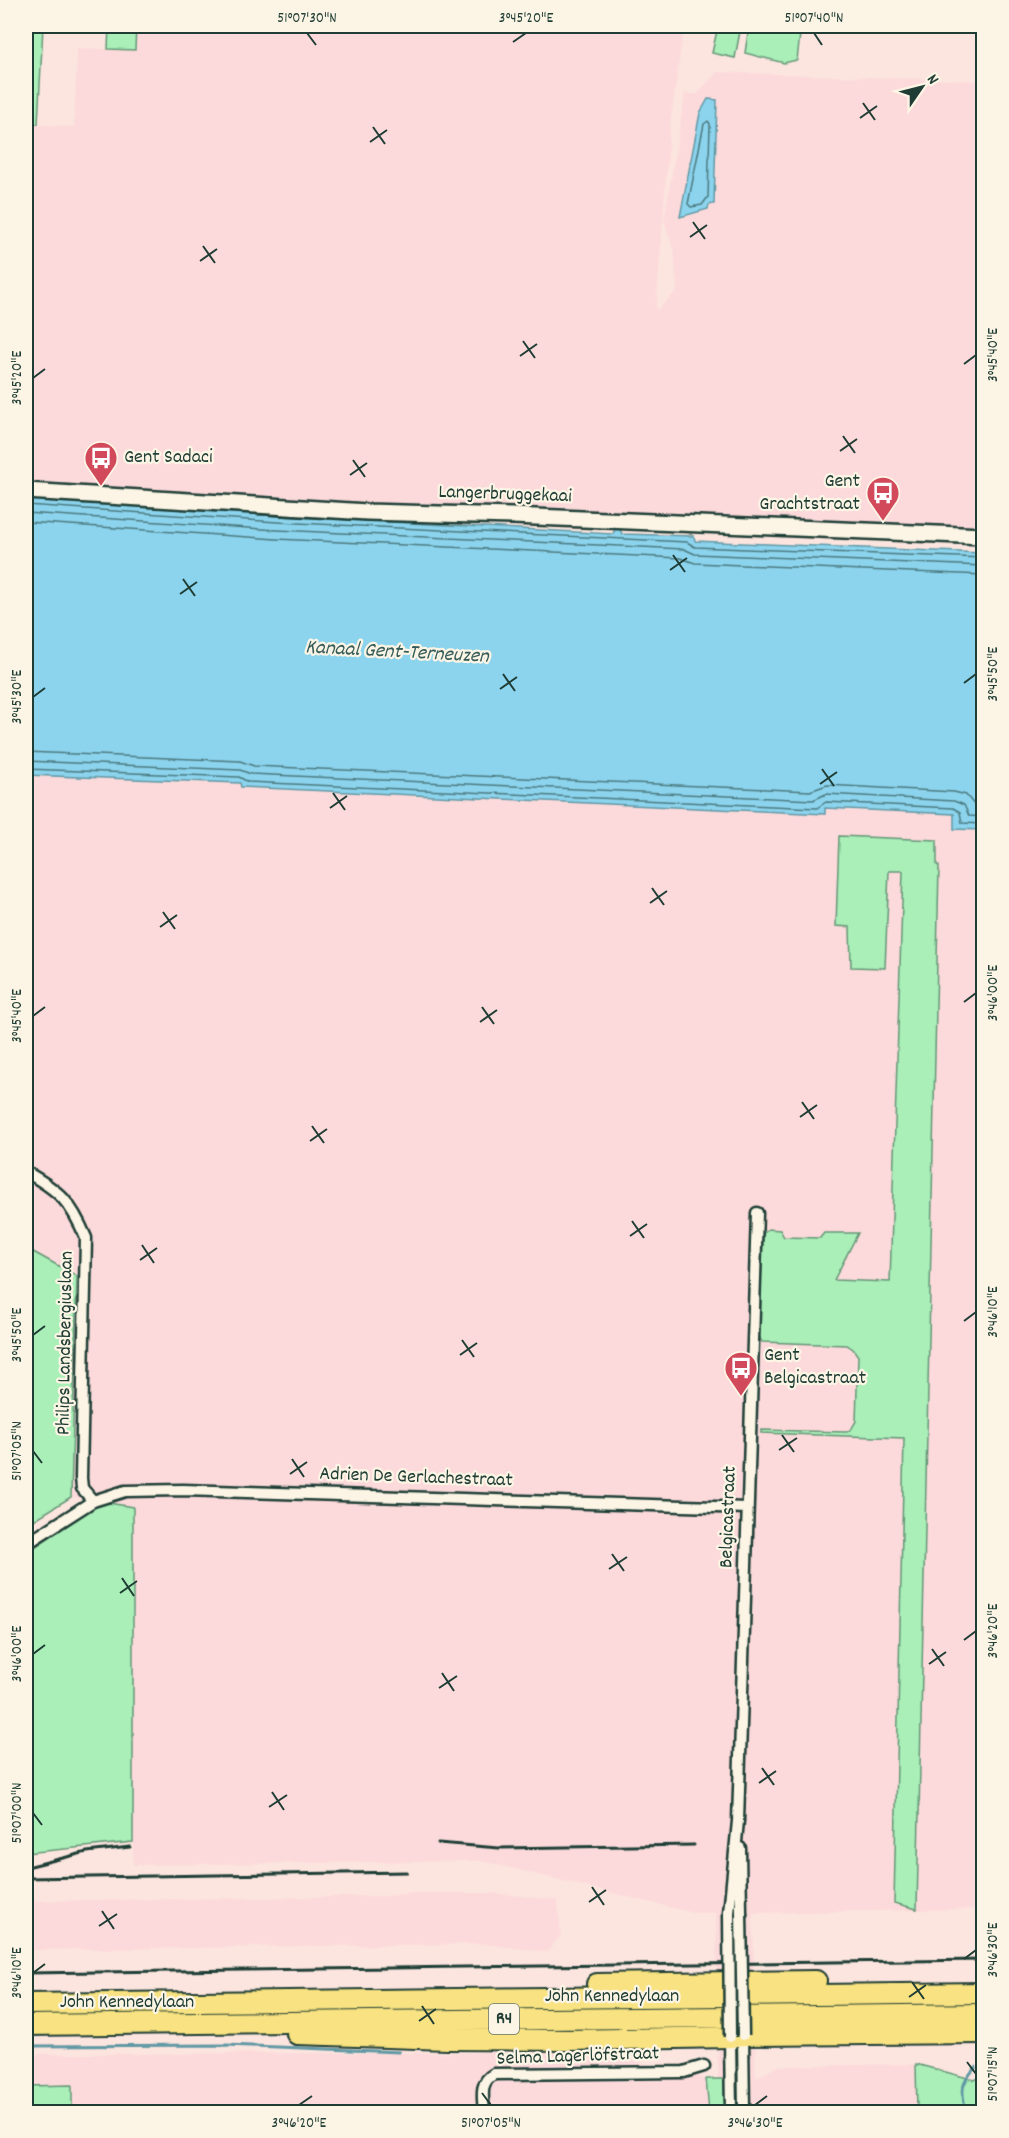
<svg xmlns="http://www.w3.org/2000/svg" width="1009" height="2138" viewBox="0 0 1009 2138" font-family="Dekko,sans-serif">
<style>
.built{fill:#fcdadb}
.green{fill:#aaeeb8;stroke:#649676;stroke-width:1.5}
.water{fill:#8cd4ee;stroke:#6098a4;stroke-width:1.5}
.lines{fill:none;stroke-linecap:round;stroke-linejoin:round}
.shore{stroke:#4b797e;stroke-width:1.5}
.stream{stroke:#6098a4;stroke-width:3}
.street-casing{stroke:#1f3d34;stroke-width:15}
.secondary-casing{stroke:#1f3d34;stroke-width:20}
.highway-casing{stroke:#1f3d34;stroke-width:24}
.street{stroke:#fcf5e5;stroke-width:10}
.secondary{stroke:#fcf5e5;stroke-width:15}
.highway{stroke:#f8e281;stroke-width:20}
.rail{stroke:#1f3d34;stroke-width:3}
.street-bridge-casing{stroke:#1f3d34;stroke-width:15;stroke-linecap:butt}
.street-bridge{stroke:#fcf5e5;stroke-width:10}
.ticks{fill:none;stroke:#1f3d34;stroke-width:2}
.labels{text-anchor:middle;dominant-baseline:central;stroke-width:4.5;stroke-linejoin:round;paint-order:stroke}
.shield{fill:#fcf5e5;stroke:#617469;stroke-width:1.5}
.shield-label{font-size:18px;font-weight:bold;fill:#1f3d34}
.poi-label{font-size:20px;fill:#1f3d34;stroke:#fcf5e5;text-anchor:start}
.street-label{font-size:20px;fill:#1f3d34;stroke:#fcf5e5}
.water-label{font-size:21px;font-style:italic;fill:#355b59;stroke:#fcf5e5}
.neatline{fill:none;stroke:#1f3d34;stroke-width:2}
.ticks-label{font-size:15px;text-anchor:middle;fill:#1f3d34}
</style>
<rect width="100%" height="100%" fill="#fce5df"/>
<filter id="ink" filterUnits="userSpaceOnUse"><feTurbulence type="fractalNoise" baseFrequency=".0167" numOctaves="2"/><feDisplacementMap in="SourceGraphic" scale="12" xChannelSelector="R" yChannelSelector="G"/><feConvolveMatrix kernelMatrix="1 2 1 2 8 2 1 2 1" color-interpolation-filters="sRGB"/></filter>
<g filter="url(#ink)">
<g class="built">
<polygon points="26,26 28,26 26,123 74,127 77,48 135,50 136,26 684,26 670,126 656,311 677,291 674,250 664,221 685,94 697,94 717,72 983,81 983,529 745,517 26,492"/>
<polygon points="26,775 241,783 241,787 824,814 825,808 955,814 954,829 983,830 983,1909 753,1913 756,2078 779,2066 916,2064 935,2112 26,2112 26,2054 600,2052 706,2079 718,2079 716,1913 693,1913 482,1861 133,1865 133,1508 71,1497 77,1277 26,1248"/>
<polygon points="410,1893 492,1893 558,1900 561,1935 547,1952 484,1944 26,1950 26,1901 385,1896"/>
</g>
<g class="green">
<polygon points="28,26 43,26 38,124 26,123"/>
<polygon points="109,26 136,26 135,50 108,49"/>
<polygon points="718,26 741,26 735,58 712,53"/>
<polygon points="749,26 801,26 797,60 784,63 745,53"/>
<polygon points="839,836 937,840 937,865 939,866 917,1909 894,1903 904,1438 761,1433 761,1430 847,1432 852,1428 856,1421 858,1356 853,1349 847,1345 762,1342 759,1336 763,1234 768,1229 780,1230 784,1237 820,1238 824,1233 858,1233 834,1280 890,1282 903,871 889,871 885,968 851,967 850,927 836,926"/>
<polygon points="26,1248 77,1276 71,1497 26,1525"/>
<polygon points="102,1502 133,1507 133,1842 26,1853 26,1553"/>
<polygon points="916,2064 975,2080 983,2075 983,2112 917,2112"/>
<polygon points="706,2079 724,2079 725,2112 709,2112"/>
<polygon points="72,2085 72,2112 26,2112 26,2086"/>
</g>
<g class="water">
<polygon points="708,99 717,100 714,204 709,205 708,209 680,217 700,113"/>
<polygon points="26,499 278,516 613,534 615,529 620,529 622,534 694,536 695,541 983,553 983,830 954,829 954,814 825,808 825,814 241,787 240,783 26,775"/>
</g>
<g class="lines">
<g class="shore">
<polygon points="708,121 710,124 708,197 702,205 691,207 688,204 704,124"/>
<polyline points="26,505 277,522 687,542 695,547 984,558"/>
<polyline points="26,513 277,530 684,549 695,554 984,566"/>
<polyline points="26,522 276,539 680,558 695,563 984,575"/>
<polyline points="26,752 240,761 254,766 810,791 827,785 954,792 966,795 976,807 984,808"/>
<polyline points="26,761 240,770 251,774 813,800 826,794 954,801 964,805 969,816 984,817"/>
<polyline points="26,769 239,777 248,782 817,808 826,802 953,808 960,812 962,823 984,824"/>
</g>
<g class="stream">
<polyline points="26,2046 226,2045 399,2052"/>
<path d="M966 2112C961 2091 960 2084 976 2067"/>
</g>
<g class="street-casing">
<g id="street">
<path d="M26 1172C60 1191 71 1202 86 1238L81 1478 82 1488 93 1501"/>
<polyline points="26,1544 93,1501 125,1491 183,1490 747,1508"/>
<polyline points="740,1848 741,1913"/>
<polyline points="729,1913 738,1821 757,1213"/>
<polyline points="743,2035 744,2112"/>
<polyline points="730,2037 731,2112"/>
<path d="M484 2112C483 2097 479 2082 494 2074L684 2072 704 2066"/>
</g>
</g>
<g class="secondary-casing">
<polyline id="secondary" points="26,491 367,512 512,516 984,536"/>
</g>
<g class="highway-casing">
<g id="highway">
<polyline points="597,1984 816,1981"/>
<polyline points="26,2004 984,1993"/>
<polyline points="26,2025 984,2014"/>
<polyline points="297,2034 447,2039 568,2040 730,2037 743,2035 984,2033"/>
</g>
</g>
<use href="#street" class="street"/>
<use href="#secondary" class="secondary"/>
<use href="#highway" class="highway"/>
<g class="rail">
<polyline points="26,262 31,263"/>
<polyline points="438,1843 499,1848 694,1845"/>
<polyline points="27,1867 87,1852 130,1847"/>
<polyline points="26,1878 407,1872"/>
<polyline points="26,1973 984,1960"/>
</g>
<g class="street-bridge-casing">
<g id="street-bridge">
<polyline points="729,1913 730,2037"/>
<polyline points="741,1913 743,2035"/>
</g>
</g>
<use href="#street-bridge" class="street-bridge"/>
</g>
</g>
<path class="ticks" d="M307 33 316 45M814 33 822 45M513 42 526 33M863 103 875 120M860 118 877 106M373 127 385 144M370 142 387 130M693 222 705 239M690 237 707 225M203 246 215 263M200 261 217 249M523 341 535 358M520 356 537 344M964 364 976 355M33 378 45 369M843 436 855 453M840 451 857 439M353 460 365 477M350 475 367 463M673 555 685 572M670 570 687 558M183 579 195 596M180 594 197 582M503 674 515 691M964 683 976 674M500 689 517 677M33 697 45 688M822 769 834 786M820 784 837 772M333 793 345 810M330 808 347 796M652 888 664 905M650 903 667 891M163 912 175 929M160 927 177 915M964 1002 976 993M482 1007 494 1024M33 1016 45 1007M480 1022 497 1010M802 1102 814 1119M800 1117 817 1105M312 1126 324 1143M310 1141 327 1129M632 1221 644 1238M630 1236 647 1224M142 1245 154 1263M140 1260 157 1248M964 1321 976 1312M33 1335 45 1326M462 1340 474 1357M460 1355 477 1343M782 1435 794 1452M779 1450 797 1438M33 1451 42 1463M292 1459 304 1477M290 1474 307 1462M612 1554 624 1571M609 1569 627 1557M122 1578 134 1596M120 1593 137 1581M964 1640 976 1631M932 1649 944 1666M33 1654 45 1645M929 1664 946 1652M442 1673 454 1691M439 1688 457 1676M762 1768 774 1785M759 1783 776 1771M272 1792 284 1810M269 1807 287 1795M33 1813 42 1825M592 1887 604 1905M589 1902 606 1890M102 1911 114 1929M99 1926 117 1914M964 1959 976 1950M33 1973 45 1964M912 1982 924 1999M909 1997 926 1985M422 2006 434 2024M419 2021 436 2009M967 2062 976 2074M482 2093 491 2105M299 2105 312 2096M755 2105 767 2096"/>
<defs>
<g id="bus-pin" transform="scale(1.725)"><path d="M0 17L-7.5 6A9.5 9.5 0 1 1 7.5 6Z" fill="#d1495b" stroke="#fcf5e5"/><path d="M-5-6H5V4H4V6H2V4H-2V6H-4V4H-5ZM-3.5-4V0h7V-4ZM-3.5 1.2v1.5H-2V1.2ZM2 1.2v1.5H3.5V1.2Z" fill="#fff"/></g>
</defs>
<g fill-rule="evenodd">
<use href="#bus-pin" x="101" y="458"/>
<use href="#bus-pin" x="883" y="493"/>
<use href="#bus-pin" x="741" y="1368"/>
</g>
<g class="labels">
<rect class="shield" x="489" y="2004" width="30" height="30" rx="4.5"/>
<g class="shield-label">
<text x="504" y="2019">R4</text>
</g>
<g class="poi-label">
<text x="124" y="458">Gent Sadaci</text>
<text x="860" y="482" text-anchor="end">Gent<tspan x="860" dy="23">Grachtstraat</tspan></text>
<text x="764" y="1356">Gent<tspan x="764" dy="23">Belgicastraat</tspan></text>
</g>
<g class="street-label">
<text transform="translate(505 495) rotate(2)">Langerbruggekaai</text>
<text transform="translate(66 1343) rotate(-89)">Philips Landsbergiuslaan</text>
<text transform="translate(416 1478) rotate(2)">Adrien De Gerlachestraat</text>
<text transform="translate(729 1517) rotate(-88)">Belgicastraat</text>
<text x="612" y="1997">John Kennedylaan</text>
<text x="127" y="2003">John Kennedylaan</text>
<text transform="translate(578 2057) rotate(-2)">Selma Lagerlöfstraat</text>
</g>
<g class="water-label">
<text transform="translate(397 653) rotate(3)">Kanaal Gent-Terneuzen</text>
</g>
</g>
<rect width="1009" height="2138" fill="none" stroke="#fcf5e5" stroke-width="66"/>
<g transform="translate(922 87) rotate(55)" stroke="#fcf5e5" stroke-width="4.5" paint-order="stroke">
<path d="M0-4.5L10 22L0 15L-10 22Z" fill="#1f3d34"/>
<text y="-9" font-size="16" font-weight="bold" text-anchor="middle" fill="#1f3d34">N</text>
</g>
<rect x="33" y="33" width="943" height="2072" class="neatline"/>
<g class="ticks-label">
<text x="307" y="22">51°07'30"N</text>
<text x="526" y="22">3°45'20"E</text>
<text x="814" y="22">51°07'40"N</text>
<text transform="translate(992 355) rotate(-90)" y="5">3°45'40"E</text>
<text transform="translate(16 378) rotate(-90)" y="5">3°45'20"E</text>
<text transform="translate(992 674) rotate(-90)" y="5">3°45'50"E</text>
<text transform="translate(16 697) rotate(-90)" y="5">3°45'30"E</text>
<text transform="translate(992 993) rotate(-90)" y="5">3°46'00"E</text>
<text transform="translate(16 1016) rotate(-90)" y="5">3°45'40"E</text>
<text transform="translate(992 1312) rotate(-90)" y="5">3°46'10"E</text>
<text transform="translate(16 1335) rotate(-90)" y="5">3°45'50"E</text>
<text transform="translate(16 1451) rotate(-90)" y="5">51°07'05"N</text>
<text transform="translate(992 1631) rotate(-90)" y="5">3°46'20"E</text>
<text transform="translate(16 1654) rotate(-90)" y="5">3°46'00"E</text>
<text transform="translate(16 1813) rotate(-90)" y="5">51°07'00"N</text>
<text transform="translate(992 1950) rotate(-90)" y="5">3°46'30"E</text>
<text transform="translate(16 1973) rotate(-90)" y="5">3°46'10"E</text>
<text transform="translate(992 2074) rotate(-90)" y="5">51°07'15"N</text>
<text x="299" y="2127">3°46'20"E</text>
<text x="491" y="2127">51°07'05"N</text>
<text x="755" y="2127">3°46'30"E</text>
</g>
</svg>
